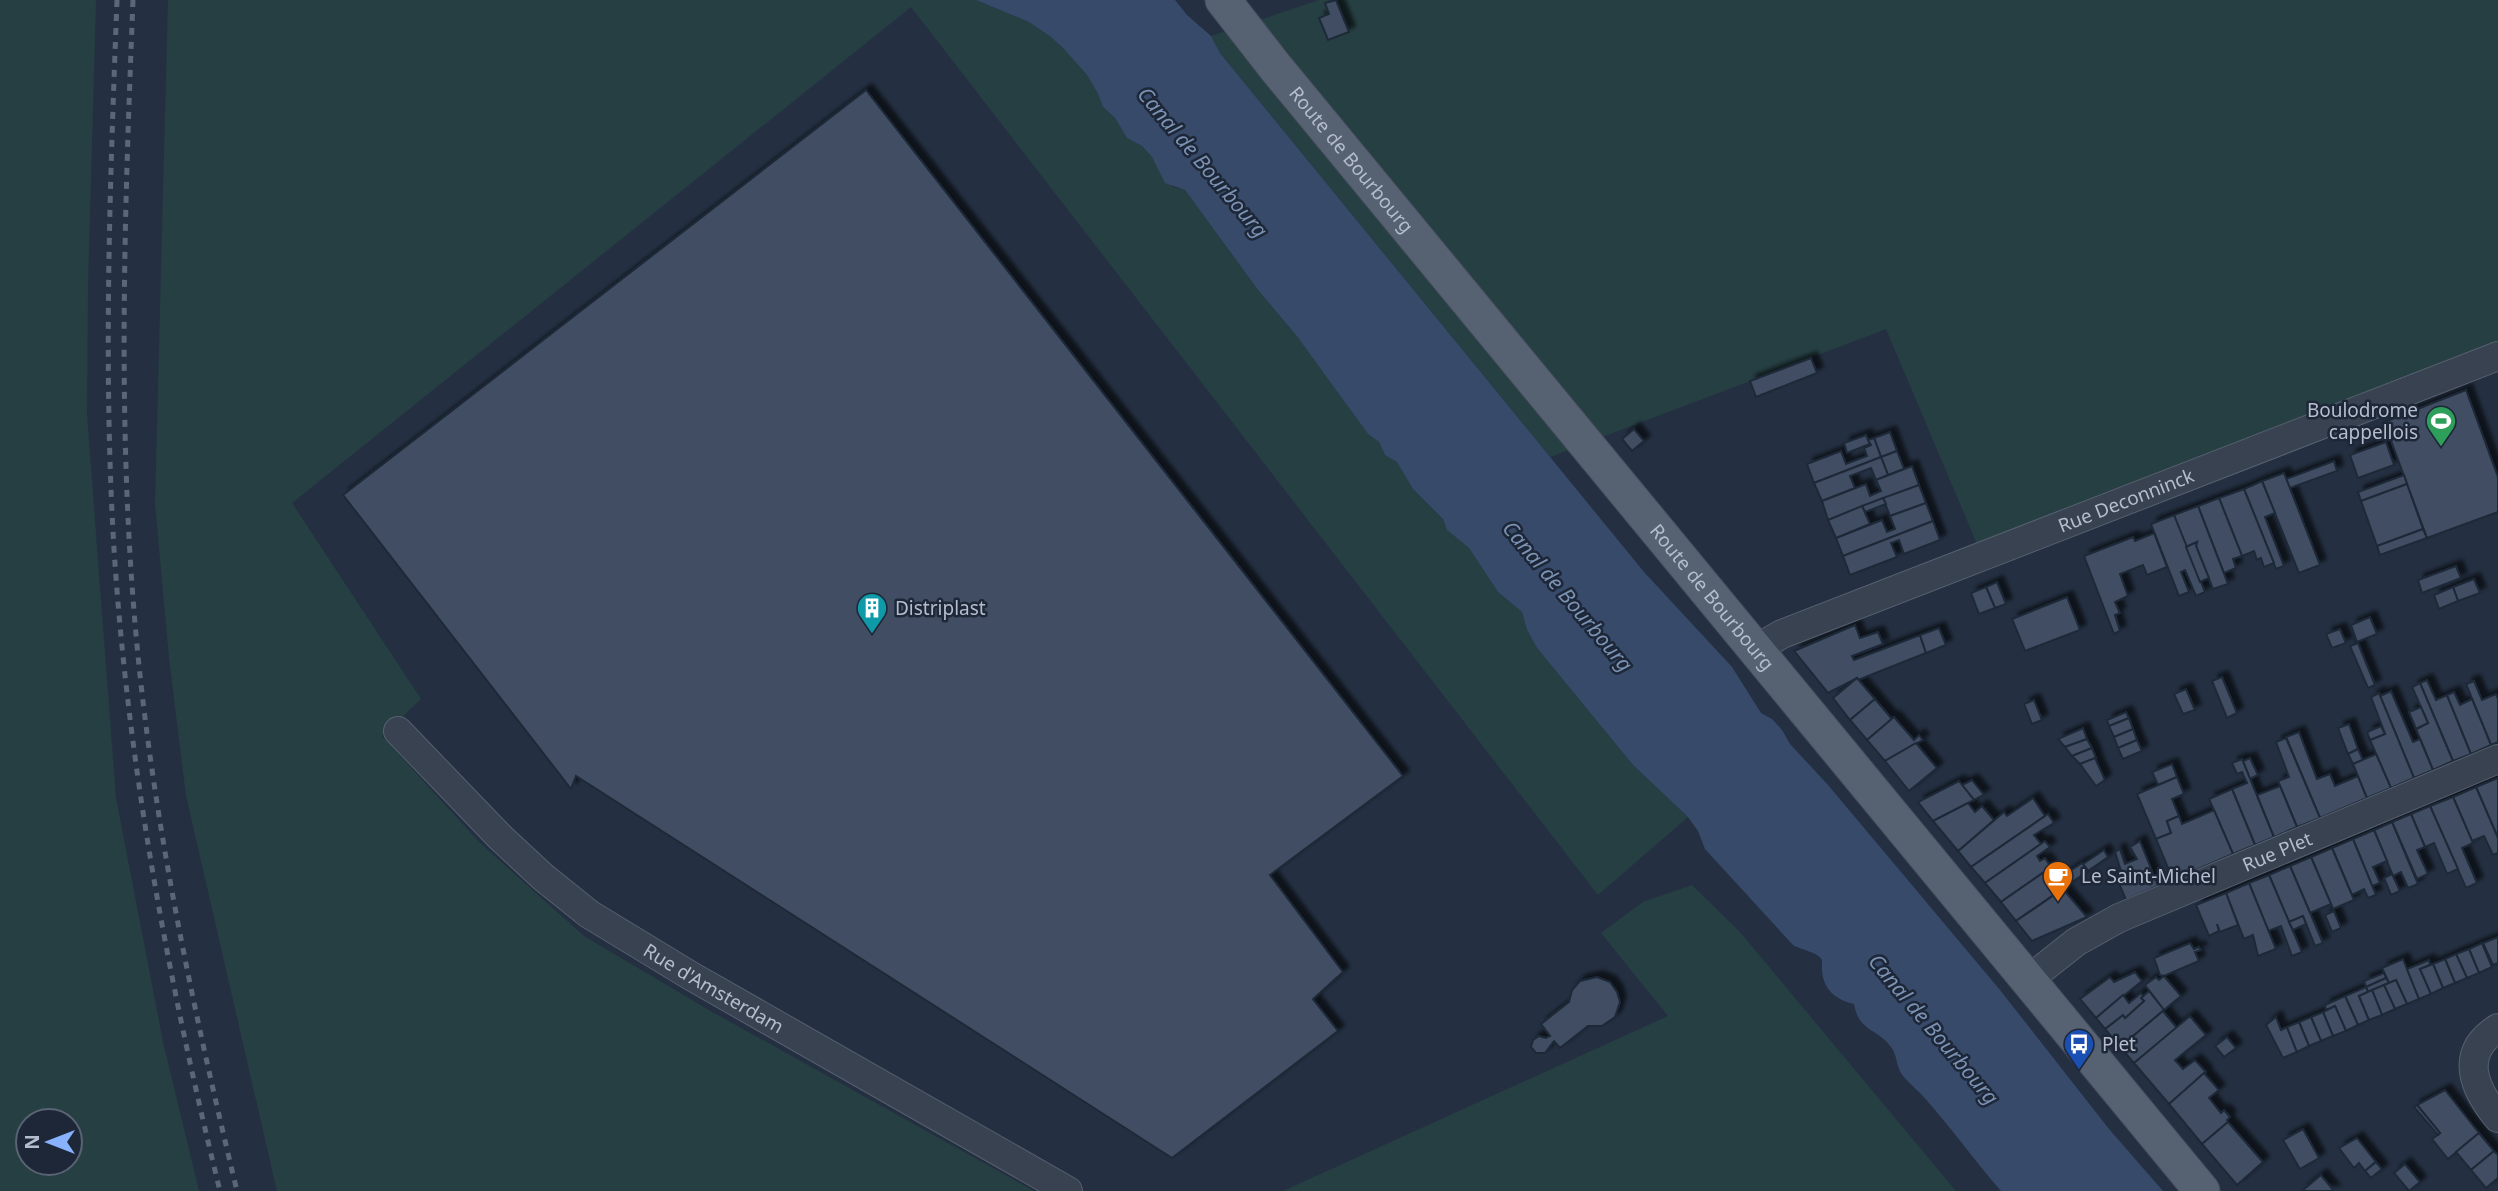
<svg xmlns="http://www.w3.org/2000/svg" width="2498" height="1191" viewBox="0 0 2498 1191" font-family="'Noto Sans',sans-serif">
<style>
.green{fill:#263f43;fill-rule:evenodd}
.water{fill:#374a6a}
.building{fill:#404d62;stroke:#1f2939;stroke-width:2;filter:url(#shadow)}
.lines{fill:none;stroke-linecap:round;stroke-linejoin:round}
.minor-casing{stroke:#56606f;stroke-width:30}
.major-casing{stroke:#424b5b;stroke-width:37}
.minor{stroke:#384251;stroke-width:28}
.major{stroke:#566171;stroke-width:35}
.rail{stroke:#5a6679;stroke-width:5;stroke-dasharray:7 7;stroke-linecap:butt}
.labels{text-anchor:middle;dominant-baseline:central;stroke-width:5;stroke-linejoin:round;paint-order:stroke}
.street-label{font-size:19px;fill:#b5bdcc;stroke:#1d2737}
.poi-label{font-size:19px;fill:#b5bdcc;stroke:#1d2737;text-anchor:start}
.water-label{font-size:21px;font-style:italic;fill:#7b92b4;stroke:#1d2737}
</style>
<defs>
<filter id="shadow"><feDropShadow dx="6" dy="-6" stdDeviation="2" flood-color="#0009"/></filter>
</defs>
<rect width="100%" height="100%" fill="#243042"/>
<g class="green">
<path d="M0 0H96L88 286 87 415 116 798 163 1042 199 1191H0ZM28 1121H70V1163H28Z"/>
<polygon points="168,0 976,0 1029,22 1051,37 1064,49 1087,75 1098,94 1103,107 1115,118 1127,138 1142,146 1152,157 1173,187 1185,190 1258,290 1296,335 1368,434 1379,442 1385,455 1397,461 1413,489 1443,519 1447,530 1469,548 1498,592 1522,612 1527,630 1537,648 1633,765 1688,817 1598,895 911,7 292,503 421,699 382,736 480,843 584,936 707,1009 1034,1191 277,1191 186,796 169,658 155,504"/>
<polygon points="1319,0 2498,0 2498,346 1977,544 1886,329 1550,457 1220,53 1211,36"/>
<polygon points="1692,885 1739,931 1956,1191 1283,1191 1668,1016 1601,933 1643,902"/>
</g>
<path class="water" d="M976 0H1175L1187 15 1211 36 1220 53 1644 572 1732 667 1761 713 1772 719 1782 730 1790 744 1828 785 2000 990 2109 1129 2163 1191H2001C1974 1160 1950 1126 1922 1095 1916 1089 1909 1083 1903 1076 1896 1068 1898 1056 1891 1047 1877 1028 1859 1032 1854 1004 1837 1000 1824 991 1822 971 1822 970 1822 962 1822 960 1818 952 1801 950 1793 945L1705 849 1698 831 1688 817 1633 765 1537 648 1527 630 1522 612 1498 592 1469 548 1447 530 1443 519 1413 489 1397 462 1385 455 1379 442 1368 434 1296 335 1258 290 1185 190 1165 183 1152 157 1142 146 1127 138 1115 118 1103 107 1098 94 1087 75 1064 49 1051 37 1029 22Z"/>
<g class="building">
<polygon points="1336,0 1349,32 1328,40 1319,18 1329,14 1325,3"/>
<polygon points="866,90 1403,776 1270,875 1343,972 1313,999 1338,1031 1172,1158 576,776 571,789 343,495"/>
<polygon points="1811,358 1817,373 1756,397 1750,381"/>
<polygon points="2466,390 2498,477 2498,512 2427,538 2384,422"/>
<polygon points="1634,429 1644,441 1632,451 1622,439"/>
<polygon points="1890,432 1897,451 1881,457 1874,438"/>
<polygon points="1866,435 1870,444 1847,453 1844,443"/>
<polygon points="1874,438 1881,457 1814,483 1807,464 1841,451 1846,464 1867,456 1864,448 1871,445 1868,440"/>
<polygon points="2386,442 2394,465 2358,478 2350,455"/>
<polygon points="1897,451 1904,469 1888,475 1881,457"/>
<polygon points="1881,457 1888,475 1876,480 1871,468 1850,476 1855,488 1822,501 1814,483"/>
<polygon points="2334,461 2337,471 2290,488 2286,479"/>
<polygon points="1912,466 1919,485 1828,520 1822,501 1866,484 1870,496 1881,491 1876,480"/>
<polygon points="2284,473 2320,565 2299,573 2262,481"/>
<polygon points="2404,475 2407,484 2361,501 2358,492"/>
<polygon points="2262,481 2275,513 2265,517 2284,566 2276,569 2244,489"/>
<polygon points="2407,484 2423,529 2377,546 2361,501"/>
<polygon points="1919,485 1926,503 1890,516 1883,498"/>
<polygon points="2244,489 2274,563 2264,567 2261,558 2257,560 2254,551 2242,556 2219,498"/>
<polygon points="1883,498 1886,504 1865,512 1862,506"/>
<polygon points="2219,498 2242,556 2233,559 2236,568 2224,573 2198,506"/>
<polygon points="1926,503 1933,521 1843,556 1836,538 1882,520 1887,532 1895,529 1890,516"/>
<polygon points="1862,506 1870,524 1836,538 1828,520"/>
<polygon points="2198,506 2228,584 2213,589 2196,546 2197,542 2186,547 2174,515"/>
<polygon points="2174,515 2205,592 2196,596 2185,570 2181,572 2189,592 2179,596 2151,524"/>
<polygon points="1933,521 1940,540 1904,554 1899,540 1891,543 1897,557 1850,575 1843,556"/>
<polygon points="2423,529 2427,538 2380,555 2377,546"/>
<polygon points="2154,533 2167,567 2147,575 2143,565 2120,574 2128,596 2115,602 2120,613 2115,615 2120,631 2114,634 2084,556 2133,537 2135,541"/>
<polygon points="2197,542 2196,546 2209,578 2200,582 2186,547"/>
<polygon points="2456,566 2461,578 2422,593 2418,580"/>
<polygon points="2474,579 2480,593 2458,601 2453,587"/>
<polygon points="1997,582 2006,604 1995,608 1986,587"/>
<polygon points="1986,587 1995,608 1979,614 1971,593"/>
<polygon points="2453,587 2458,601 2439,609 2434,595"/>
<polygon points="2067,597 2080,630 2025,651 2012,619"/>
<polygon points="2370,617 2377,634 2357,642 2351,625"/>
<polygon points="1855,625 1860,638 1878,632 1883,644 1852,656 1854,660 1920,635 1926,653 1858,680 1857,678 1828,693 1794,651"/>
<polygon points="1939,628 1946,645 1926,653 1920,635"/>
<polygon points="2340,629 2346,643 2332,648 2326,634"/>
<polygon points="2358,643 2375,685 2368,688 2350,646"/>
<polygon points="2222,677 2237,713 2227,718 2212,681"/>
<polygon points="1857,678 1875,699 1850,720 1833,698"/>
<polygon points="2427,680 2436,700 2447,695 2471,754 2453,761 2420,683"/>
<polygon points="2474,681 2482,700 2496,694 2498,699 2498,742 2491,745 2466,684"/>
<polygon points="2420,683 2453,761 2433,770 2416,729 2428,723 2412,687"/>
<polygon points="2186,689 2195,710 2183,714 2174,694"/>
<polygon points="2391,691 2413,742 2420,739 2433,770 2414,778 2380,696"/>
<polygon points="2454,692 2460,705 2472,699 2491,745 2471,754 2447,695"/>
<polygon points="2379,693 2414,778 2391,788 2370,740 2385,734 2371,697"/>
<polygon points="1875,699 1892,719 1867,740 1850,720"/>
<polygon points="2034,700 2042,720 2032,724 2024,704"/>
<polygon points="2421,707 2428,723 2416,729 2409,712"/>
<polygon points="2126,712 2129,718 2109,726 2107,720"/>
<polygon points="1894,717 1914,740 1919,735 1923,740 1885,761 1867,740"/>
<polygon points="2129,718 2133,729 2114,737 2109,726"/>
<polygon points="2349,724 2358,749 2348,754 2338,728"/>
<polygon points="2381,726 2385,734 2370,740 2367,732"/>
<polygon points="2083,728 2087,739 2065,747 2058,739"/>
<polygon points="2133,729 2137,740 2118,748 2114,737"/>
<polygon points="2299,732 2317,779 2330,774 2335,786 2358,776 2367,798 2320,818 2286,737"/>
<polygon points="2286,738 2320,818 2297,827 2278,781 2289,777 2276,742"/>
<polygon points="2087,739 2092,748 2072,756 2065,747"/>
<polygon points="2137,740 2142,751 2123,759 2118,748"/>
<polygon points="1916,743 1937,768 1909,791 1885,761"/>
<polygon points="2092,748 2096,758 2080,764 2072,756"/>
<polygon points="2358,749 2363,760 2353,764 2348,754"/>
<polygon points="2376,754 2391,788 2367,798 2353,764"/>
<polygon points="2095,758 2105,780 2096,786 2080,764"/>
<polygon points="2250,758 2258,775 2250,779 2243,761"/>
<polygon points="2242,759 2274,837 2255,845 2232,789 2247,783 2242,772 2237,774 2232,763"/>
<polygon points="2172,764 2177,777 2158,785 2152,772"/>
<polygon points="2177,777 2184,794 2172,799 2179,816 2167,821 2171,833 2156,839 2137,794"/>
<polygon points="2498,778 2498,838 2476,787"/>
<polygon points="1972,780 1984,795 1974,800 1962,785"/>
<polygon points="1959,781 1974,800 1933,821 1918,802"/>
<polygon points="2280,786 2297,827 2274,837 2257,795"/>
<polygon points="2476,787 2498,838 2498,853 2493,855 2484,836 2472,841 2453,797"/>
<polygon points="2232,789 2255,845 2233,854 2209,799"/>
<polygon points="2453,797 2473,843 2462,848 2477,883 2466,888 2430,806"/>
<polygon points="2033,798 2045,816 1971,867 1958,851 2004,812 2007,816"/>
<polygon points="1968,803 1975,812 1982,806 1994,820 1958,851 1933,821"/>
<polygon points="2430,806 2458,869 2447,874 2434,843 2425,847 2411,814"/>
<polygon points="2214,810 2233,854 2173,880 2156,839 2171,833 2167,821 2179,816 2182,824"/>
<polygon points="2048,814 2054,823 2034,835 2041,844 1985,883 1971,867"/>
<polygon points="2411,814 2425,847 2417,850 2428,874 2417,879 2392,822"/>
<polygon points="2392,822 2418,884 2408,888 2401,872 2393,876 2374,830"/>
<polygon points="2374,830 2387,861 2373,867 2380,883 2372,886 2353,839"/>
<polygon points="2353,839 2376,895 2368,898 2364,889 2352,895 2332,848"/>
<polygon points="2045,841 2050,847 2037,856 2040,861 2045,858 2051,867 2001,902 1985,883"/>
<polygon points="2140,841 2158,886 2126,900 2115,874 2121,871 2115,852 2120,849 2125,864 2137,859 2130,847"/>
<polygon points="2332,848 2354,900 2333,909 2311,857"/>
<polygon points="2104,850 2108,857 2088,871 2083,864"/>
<polygon points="2311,857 2331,904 2310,913 2290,866"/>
<polygon points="2082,863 2088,871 2016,921 2001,902 2047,870 2055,881"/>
<polygon points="2290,866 2323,943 2315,946 2303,916 2289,922 2269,875"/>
<polygon points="2392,874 2400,891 2391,895 2384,878"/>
<polygon points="2269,875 2302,952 2292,956 2281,926 2268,931 2249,883"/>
<polygon points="2249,883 2276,949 2258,956 2253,935 2244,939 2226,893"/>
<polygon points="2063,889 2087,917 2032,941 2016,921"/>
<polygon points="2226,893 2238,925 2220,932 2217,924 2219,931 2209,936 2196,905"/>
<polygon points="2334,911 2341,928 2332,932 2325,915"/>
<polygon points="2303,916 2306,924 2293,930 2289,922"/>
<polygon points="2498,937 2498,963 2493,965 2483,943"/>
<polygon points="2190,943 2194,949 2199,947 2201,950 2195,952 2199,961 2164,976 2160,975 2154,958"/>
<polygon points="2482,943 2492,967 2479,973 2469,949"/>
<polygon points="2469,949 2479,973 2467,978 2456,954"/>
<polygon points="2456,954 2467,978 2455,983 2445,959"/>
<polygon points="2403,959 2419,999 2407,1004 2396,980 2389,983 2382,968"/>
<polygon points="2445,959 2455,983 2443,988 2433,964"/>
<polygon points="2429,960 2430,965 2420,969 2431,994 2419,999 2407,969"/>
<polygon points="2433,964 2443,988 2431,994 2420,969"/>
<polygon points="2135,972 2142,981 2096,1018 2080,999 2110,977 2114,982"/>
<polygon points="2384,973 2386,978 2366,987 2364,981"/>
<polygon points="2164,976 2181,996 2164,1010 2145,985 2156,977 2159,980"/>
<polygon points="1597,977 1610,982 1617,992 1620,1002 1615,1017 1602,1026 1588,1026 1560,1048 1554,1041 1545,1053 1536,1053 1531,1047 1533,1040 1539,1036 1546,1038 1550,1036 1541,1024 1569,1002 1572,990 1580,981"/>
<polygon points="2386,978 2389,983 2368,992 2366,987"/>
<polygon points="2396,980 2407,1004 2395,1009 2384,985"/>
<polygon points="2384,985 2395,1009 2382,1015 2372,990"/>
<polygon points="2366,987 2368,992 2359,996 2369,1020 2358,1025 2345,996"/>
<polygon points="2372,990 2382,1015 2369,1020 2359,996"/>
<polygon points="2149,991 2164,1010 2120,1047 2105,1029 2123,1015 2125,1018 2144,1001 2141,998"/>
<polygon points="2141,993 2143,996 2141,998 2144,1001 2125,1018 2123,1015 2105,1029 2096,1018 2123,995 2129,1003"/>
<polygon points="2345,996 2358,1025 2346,1031 2335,1006 2326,1010 2325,1005"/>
<polygon points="2335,1006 2346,1031 2333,1036 2323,1012"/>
<polygon points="2163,1011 2177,1028 2134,1063 2120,1047"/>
<polygon points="2323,1012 2333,1036 2321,1041 2311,1017"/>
<polygon points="2190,1016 2206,1035 2175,1060 2183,1069 2195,1060 2206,1072 2169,1104 2134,1063"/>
<polygon points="2276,1017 2281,1030 2287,1027 2297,1052 2283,1058 2266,1025"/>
<polygon points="2311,1017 2321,1041 2309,1046 2299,1022"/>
<polygon points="2299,1022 2309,1046 2297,1052 2287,1027"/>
<polygon points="2227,1037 2236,1048 2224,1057 2215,1046"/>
<polygon points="2204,1073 2219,1090 2209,1098 2221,1113 2224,1110 2230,1117 2227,1120 2228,1122 2202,1144 2169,1104"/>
<polygon points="2445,1090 2479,1133 2448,1159 2432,1139 2440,1133 2417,1105"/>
<polygon points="2417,1105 2440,1133 2438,1135 2414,1107"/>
<polygon points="2228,1122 2263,1162 2237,1185 2202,1144"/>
<polygon points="2303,1129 2319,1158 2300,1169 2283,1140"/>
<polygon points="2479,1133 2494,1151 2471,1170 2456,1152"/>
<polygon points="2357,1138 2376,1162 2365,1171 2359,1163 2354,1168 2339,1148"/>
<polygon points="2494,1151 2498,1155 2498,1178 2486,1188 2471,1170"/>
<polygon points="2376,1162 2382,1169 2371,1178 2365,1171"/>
<polygon points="2405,1164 2420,1182 2409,1191 2394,1173"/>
<polygon points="2321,1175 2334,1191 2302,1191"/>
</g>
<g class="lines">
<g class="minor-casing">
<g id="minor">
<path id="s1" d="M1756 649 1782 634 2498 356"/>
<path id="s2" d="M398 731 500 837 543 877 589 914 691 976 1068 1191"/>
<path id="s3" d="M2028 980 2076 942 2119 918 2498 759"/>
<path d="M2498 1028C2458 1053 2474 1089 2498 1118"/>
</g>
</g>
<g class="major-casing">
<g id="major">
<path id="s4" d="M1223 0 1276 68 2202 1191"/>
</g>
</g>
<use href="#minor" class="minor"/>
<use href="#major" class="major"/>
<g class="rail">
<path d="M117 0C110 183 103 366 114 549 128 766 168 980 220 1191"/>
<path d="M133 0C124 225 116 451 140 675 159 850 196 1021 237 1191"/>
</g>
</g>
<defs>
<g id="stadium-pin" transform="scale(1.575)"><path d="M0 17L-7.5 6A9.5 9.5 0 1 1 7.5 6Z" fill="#2e9e5b" stroke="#1d2737"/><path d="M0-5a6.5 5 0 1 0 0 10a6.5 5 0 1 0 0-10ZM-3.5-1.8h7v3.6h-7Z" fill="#fff"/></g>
<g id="building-pin" transform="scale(1.575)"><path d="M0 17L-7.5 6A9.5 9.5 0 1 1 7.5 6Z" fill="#0f9aa8" stroke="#1d2737"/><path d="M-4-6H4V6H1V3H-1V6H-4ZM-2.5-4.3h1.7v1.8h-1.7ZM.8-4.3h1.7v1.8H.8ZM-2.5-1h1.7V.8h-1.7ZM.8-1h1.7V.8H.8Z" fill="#fff"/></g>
<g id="cafe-pin" transform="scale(1.575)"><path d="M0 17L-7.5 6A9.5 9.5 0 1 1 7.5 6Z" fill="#e8710a" stroke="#1d2737"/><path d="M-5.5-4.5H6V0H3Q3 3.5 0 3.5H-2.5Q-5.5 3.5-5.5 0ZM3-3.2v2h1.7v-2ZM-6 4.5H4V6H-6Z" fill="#fff"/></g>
<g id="bus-pin" transform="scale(1.575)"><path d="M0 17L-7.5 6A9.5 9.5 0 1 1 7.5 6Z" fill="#1a4fb4" stroke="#1d2737"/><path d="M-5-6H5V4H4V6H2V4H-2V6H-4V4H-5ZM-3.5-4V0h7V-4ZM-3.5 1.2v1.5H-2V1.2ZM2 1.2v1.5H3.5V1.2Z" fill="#fff"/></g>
</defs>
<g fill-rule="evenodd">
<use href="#stadium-pin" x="2441" y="421"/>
<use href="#building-pin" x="872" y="608"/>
<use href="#cafe-pin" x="2058" y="876"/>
<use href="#bus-pin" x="2079" y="1044"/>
</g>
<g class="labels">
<g class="street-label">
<text stroke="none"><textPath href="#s4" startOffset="205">Route de Bourbourg</textPath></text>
<text stroke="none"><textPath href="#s1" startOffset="399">Rue Deconninck</textPath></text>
<text stroke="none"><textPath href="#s4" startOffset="772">Route de Bourbourg</textPath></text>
<text stroke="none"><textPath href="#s3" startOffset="282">Rue Plet</textPath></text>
<text stroke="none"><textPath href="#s2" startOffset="410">Rue d'Amsterdam</textPath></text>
</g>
<g class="poi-label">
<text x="2418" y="410" text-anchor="end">Boulodrome<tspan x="2418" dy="22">cappellois</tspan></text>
<text x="895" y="608">Distriplast</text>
<text x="2081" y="876">Le Saint-Michel</text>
<text x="2102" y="1044">Plet</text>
</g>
<g class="water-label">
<text transform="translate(1203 162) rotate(50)">Canal de Bourbourg</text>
<text transform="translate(1568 596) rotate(50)">Canal de Bourbourg</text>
<text transform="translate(1934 1029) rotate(50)">Canal de Bourbourg</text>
</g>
</g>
<g transform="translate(49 1142) rotate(270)"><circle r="33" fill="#1d2737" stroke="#5a6373" stroke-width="2"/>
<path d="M0-5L12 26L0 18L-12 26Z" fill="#88b2fe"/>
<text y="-10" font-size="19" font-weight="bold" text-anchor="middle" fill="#b5bdcc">N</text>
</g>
</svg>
